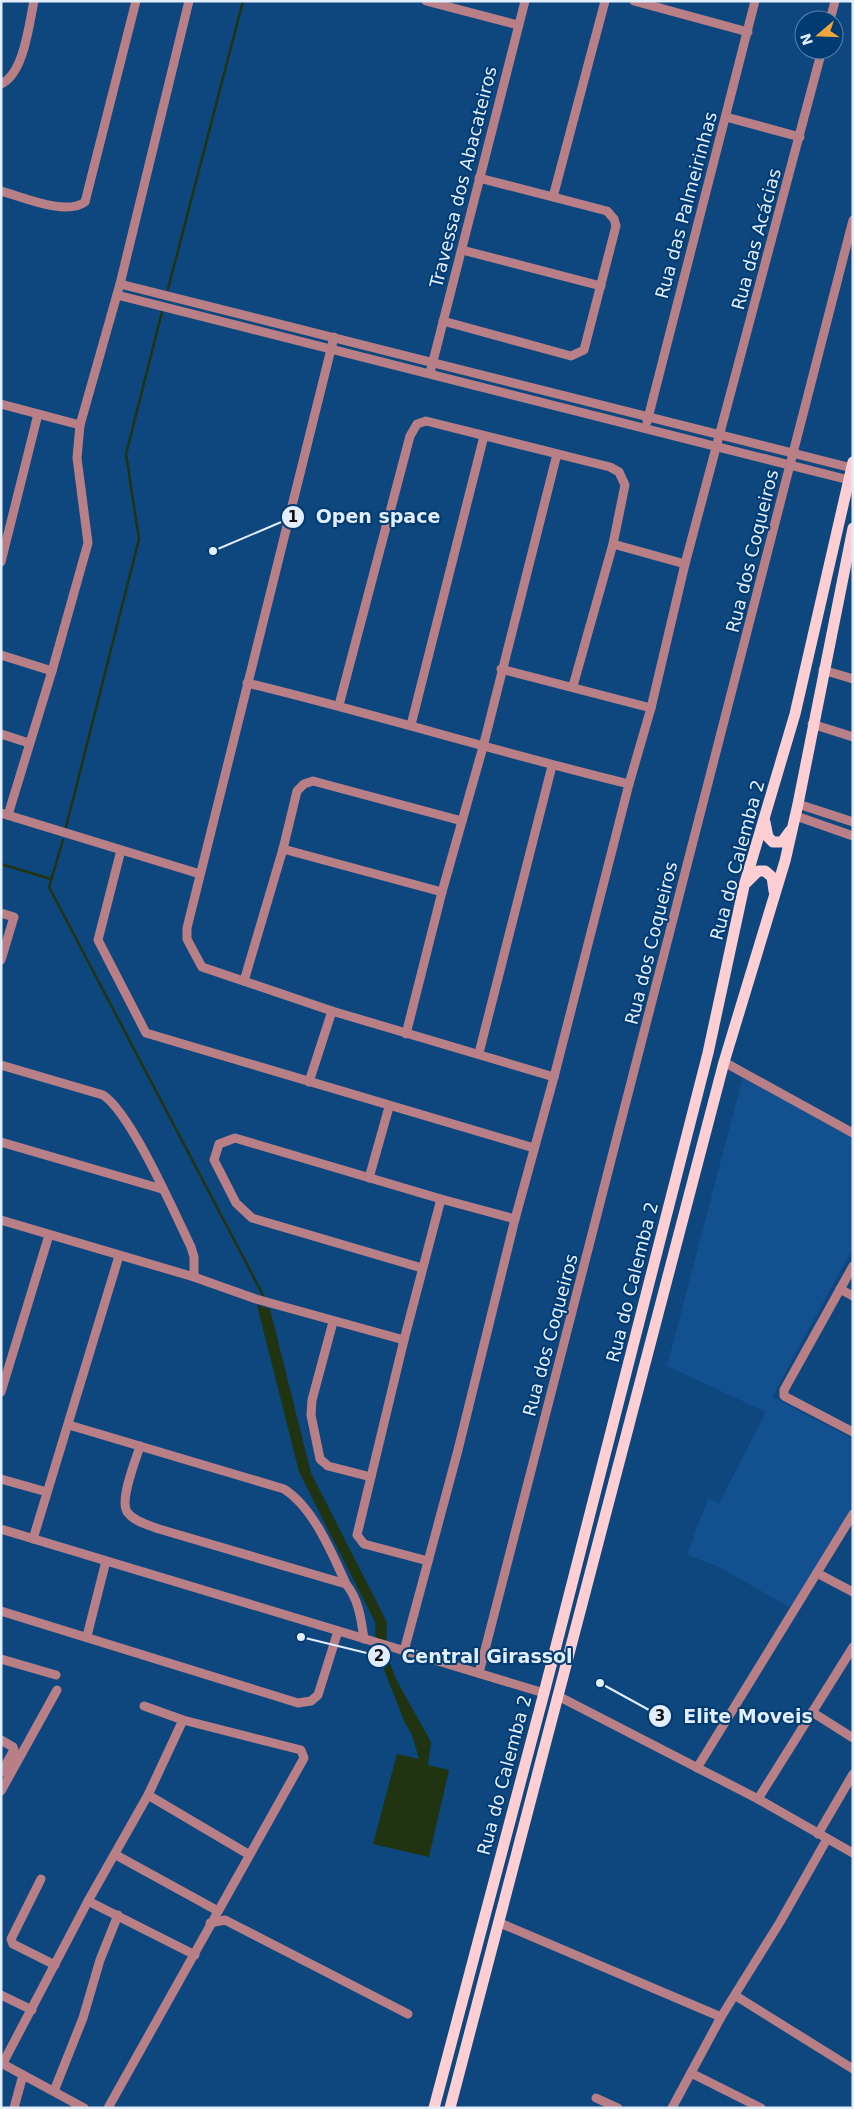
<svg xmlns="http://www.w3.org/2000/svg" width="854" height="2109" viewBox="0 0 854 2109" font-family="'DejaVu Sans',sans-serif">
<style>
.built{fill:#12508f}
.water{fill:#213411}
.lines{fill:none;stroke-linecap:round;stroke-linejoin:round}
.stream{stroke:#213411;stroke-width:2.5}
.minor{stroke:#b88086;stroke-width:9}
.major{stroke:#fdcfd2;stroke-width:11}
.labels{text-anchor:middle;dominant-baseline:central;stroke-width:4;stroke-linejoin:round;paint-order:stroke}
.street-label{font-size:18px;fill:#e3eefc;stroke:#003b72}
.leader{fill:none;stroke:#e3eefc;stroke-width:2}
.callout-dot{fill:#e3eefc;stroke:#003b72;stroke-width:2}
.mark-label{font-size:15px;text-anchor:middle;font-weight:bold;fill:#111}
.callout-label{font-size:19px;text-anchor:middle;font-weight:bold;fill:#e3eefc;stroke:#003b72;stroke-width:4;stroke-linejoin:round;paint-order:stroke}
</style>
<rect width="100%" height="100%" fill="#0e467e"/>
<polygon class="built" points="743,1076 853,1138 853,1248 772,1397 853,1439 853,1507 791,1608 717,1566 687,1555 708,1498 719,1503 766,1412 667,1366"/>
<polygon class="water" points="257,1305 270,1309 311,1473 387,1622 386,1653 397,1681 431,1742 428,1765 449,1770 429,1857 373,1844 397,1754 419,1759 412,1735 404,1721 376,1649 375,1622 299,1472"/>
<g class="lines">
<g class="stream">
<polyline points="168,289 243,1"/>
<polyline points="66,827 139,539 126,454 162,312"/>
<polyline points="63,840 49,887 263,1295 263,1299"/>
<polyline points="1,864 51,879"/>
</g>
<g class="minor">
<polyline points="426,1 518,25"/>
<polyline points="634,1 748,32"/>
<polyline points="830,20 835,1"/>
<path d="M1 84C24 74 29 24 34 1"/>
<polyline points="726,117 800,137"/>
<path d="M1 191C23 197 66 216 85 202L136 1"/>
<polyline points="553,197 605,1"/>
<polyline points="462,250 601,286"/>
<polyline points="120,284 852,468"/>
<polyline points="117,295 849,480"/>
<polyline points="443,321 571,356 584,350 616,226 614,219 607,211 479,178"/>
<polyline points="334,337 187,928 187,939 202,967 332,1011 554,1077"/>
<polyline points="430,373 525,1"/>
<polyline points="1,404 80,425"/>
<polyline points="647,422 755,1"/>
<polyline points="613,544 685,564"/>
<polyline points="1,562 38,414"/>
<polyline points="1,655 52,671"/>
<polyline points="501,669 651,708"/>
<polyline points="823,670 853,679"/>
<path d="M247 683C375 714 501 753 629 784"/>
<polyline points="339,705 410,436 417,424 426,421 610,467 619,472 625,485 613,544 573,686"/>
<polyline points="812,724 853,737"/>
<polyline points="411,725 484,436"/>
<polyline points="1,734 29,743"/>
<polyline points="798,804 853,822"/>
<polyline points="1,813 200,874"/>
<polyline points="8,815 52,671 88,543 77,458 80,425 120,284 189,1"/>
<polyline points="796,816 853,836"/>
<polyline points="283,849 442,892"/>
<polyline points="121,850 98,940 146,1033 534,1148"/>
<polyline points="1,913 14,917 1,960"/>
<polyline points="244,981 283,849 297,791 304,784 313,781 462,821"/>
<polyline points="406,1034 442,892 483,747 557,454"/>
<polyline points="479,1053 552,766"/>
<polyline points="724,1062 853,1133"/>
<path d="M1 1065 103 1095C131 1113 174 1212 191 1247L194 1257V1277"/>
<polyline points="309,1082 332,1011"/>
<polyline points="1,1142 162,1189"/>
<polyline points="369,1178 389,1107"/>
<polyline points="1,1220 194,1277 256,1299 404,1340"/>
<polyline points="853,1266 784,1390 784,1396 853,1432"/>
<polyline points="422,1268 252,1218 236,1203 214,1160 219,1144 235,1138 441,1199 515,1219"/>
<polyline points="840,1289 853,1296"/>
<polyline points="333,1322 312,1400 311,1415 320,1459 328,1466 371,1477"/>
<polyline points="1,1392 49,1235"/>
<path d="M69 1425 284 1489C313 1507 332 1553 346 1584"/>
<path d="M140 1446C136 1460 118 1502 128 1513 135 1522 149 1525 159 1529L346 1584C359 1600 361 1619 364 1639"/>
<polyline points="1,1479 47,1492"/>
<polyline points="1,1529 544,1693"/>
<polyline points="33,1539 119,1256"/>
<polyline points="428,1561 364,1544 357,1535 404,1340 441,1199"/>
<polyline points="817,1573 853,1592"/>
<polyline points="1,1611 298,1703 311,1701 318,1695 338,1631"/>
<polyline points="87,1636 106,1561"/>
<polyline points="404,1651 458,1450 515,1219 554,1077 629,784 651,708 685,564 822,50"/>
<polyline points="1,1659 56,1675"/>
<polyline points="479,1673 853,220"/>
<polyline points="558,1696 758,1799 853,1853"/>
<polyline points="812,1712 853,1738"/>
<polyline points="1,1740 13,1747 14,1750 1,1773"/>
<polyline points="697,1768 853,1514"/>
<polyline points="1,1791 57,1690"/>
<polyline points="148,1795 248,1854"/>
<polyline points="758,1799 853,1647"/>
<polyline points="818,1834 853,1774"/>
<polyline points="116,1855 218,1911"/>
<polyline points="41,1879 11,1939 13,1944 55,1965"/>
<polyline points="88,1901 195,1955"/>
<polyline points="210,1923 225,1920 408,2014"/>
<polyline points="500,1923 721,2017"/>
<polyline points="1,1995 32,2010"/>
<polyline points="736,1996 853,2069"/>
<polyline points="1,2063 84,2108"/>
<polyline points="3,2063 88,1901 148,1795 183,1720"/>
<polyline points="691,2073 761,2108"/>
<polyline points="54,2091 83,2018 100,1960 118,1915"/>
<polyline points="596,2098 618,2108"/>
<polyline points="14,2108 23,2075"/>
<polyline points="108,2108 304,1758 301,1750 183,1720 144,1706"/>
<polyline points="672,2108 721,2017 780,1922 827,1839"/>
</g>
<g class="major">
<polyline points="765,822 768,837 773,842 782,842 790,831"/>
<polyline points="747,882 758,871 765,871 772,877 774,891"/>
<polyline points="434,2108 544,1693 708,1053 744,886 795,714 853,462"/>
<polyline points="450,2108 724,1062 785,861 798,804 853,528"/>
</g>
</g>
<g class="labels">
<g class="street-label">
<text transform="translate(463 177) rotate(-76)">Travessa dos Abacateiros</text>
<text transform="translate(686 205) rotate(-75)">Rua das Palmeirinhas</text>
<text transform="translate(756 239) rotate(-75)">Rua das Acácias</text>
<text transform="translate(752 551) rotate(-76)">Rua dos Coqueiros</text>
<text transform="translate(737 860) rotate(-75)">Rua do Calemba 2</text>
<text transform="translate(651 943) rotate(-76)">Rua dos Coqueiros</text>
<text transform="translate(632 1282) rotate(-76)">Rua do Calemba 2</text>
<text transform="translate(550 1335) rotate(-75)">Rua dos Coqueiros</text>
<text transform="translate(504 1775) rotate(-75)">Rua do Calemba 2</text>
</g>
</g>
<path class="leader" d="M213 551L293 517M301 1637L379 1656M600 1683L660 1716"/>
<g class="callout-dot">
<circle cx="213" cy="551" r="5"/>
<circle cx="301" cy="1637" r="5"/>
<circle cx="600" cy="1683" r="5"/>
<circle cx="293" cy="517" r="12"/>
<circle cx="379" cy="1656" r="12"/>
<circle cx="660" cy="1716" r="12"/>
</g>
<g class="mark-label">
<text x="293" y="522">1</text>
<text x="379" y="1661">2</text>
<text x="660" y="1721">3</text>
</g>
<g class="callout-label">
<text x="378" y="523">Open space</text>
<text x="487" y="1663">Central Girassol</text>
<text x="748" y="1723">Elite Moveis</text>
</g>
<rect width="854" height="2109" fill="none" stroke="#e3eefc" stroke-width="5"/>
<g transform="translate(819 35) rotate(251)"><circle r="24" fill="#003b72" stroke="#5b83a9"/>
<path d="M0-4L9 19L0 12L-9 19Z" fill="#efa73d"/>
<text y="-8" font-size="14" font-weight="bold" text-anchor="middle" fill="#e3eefc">N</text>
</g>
</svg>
